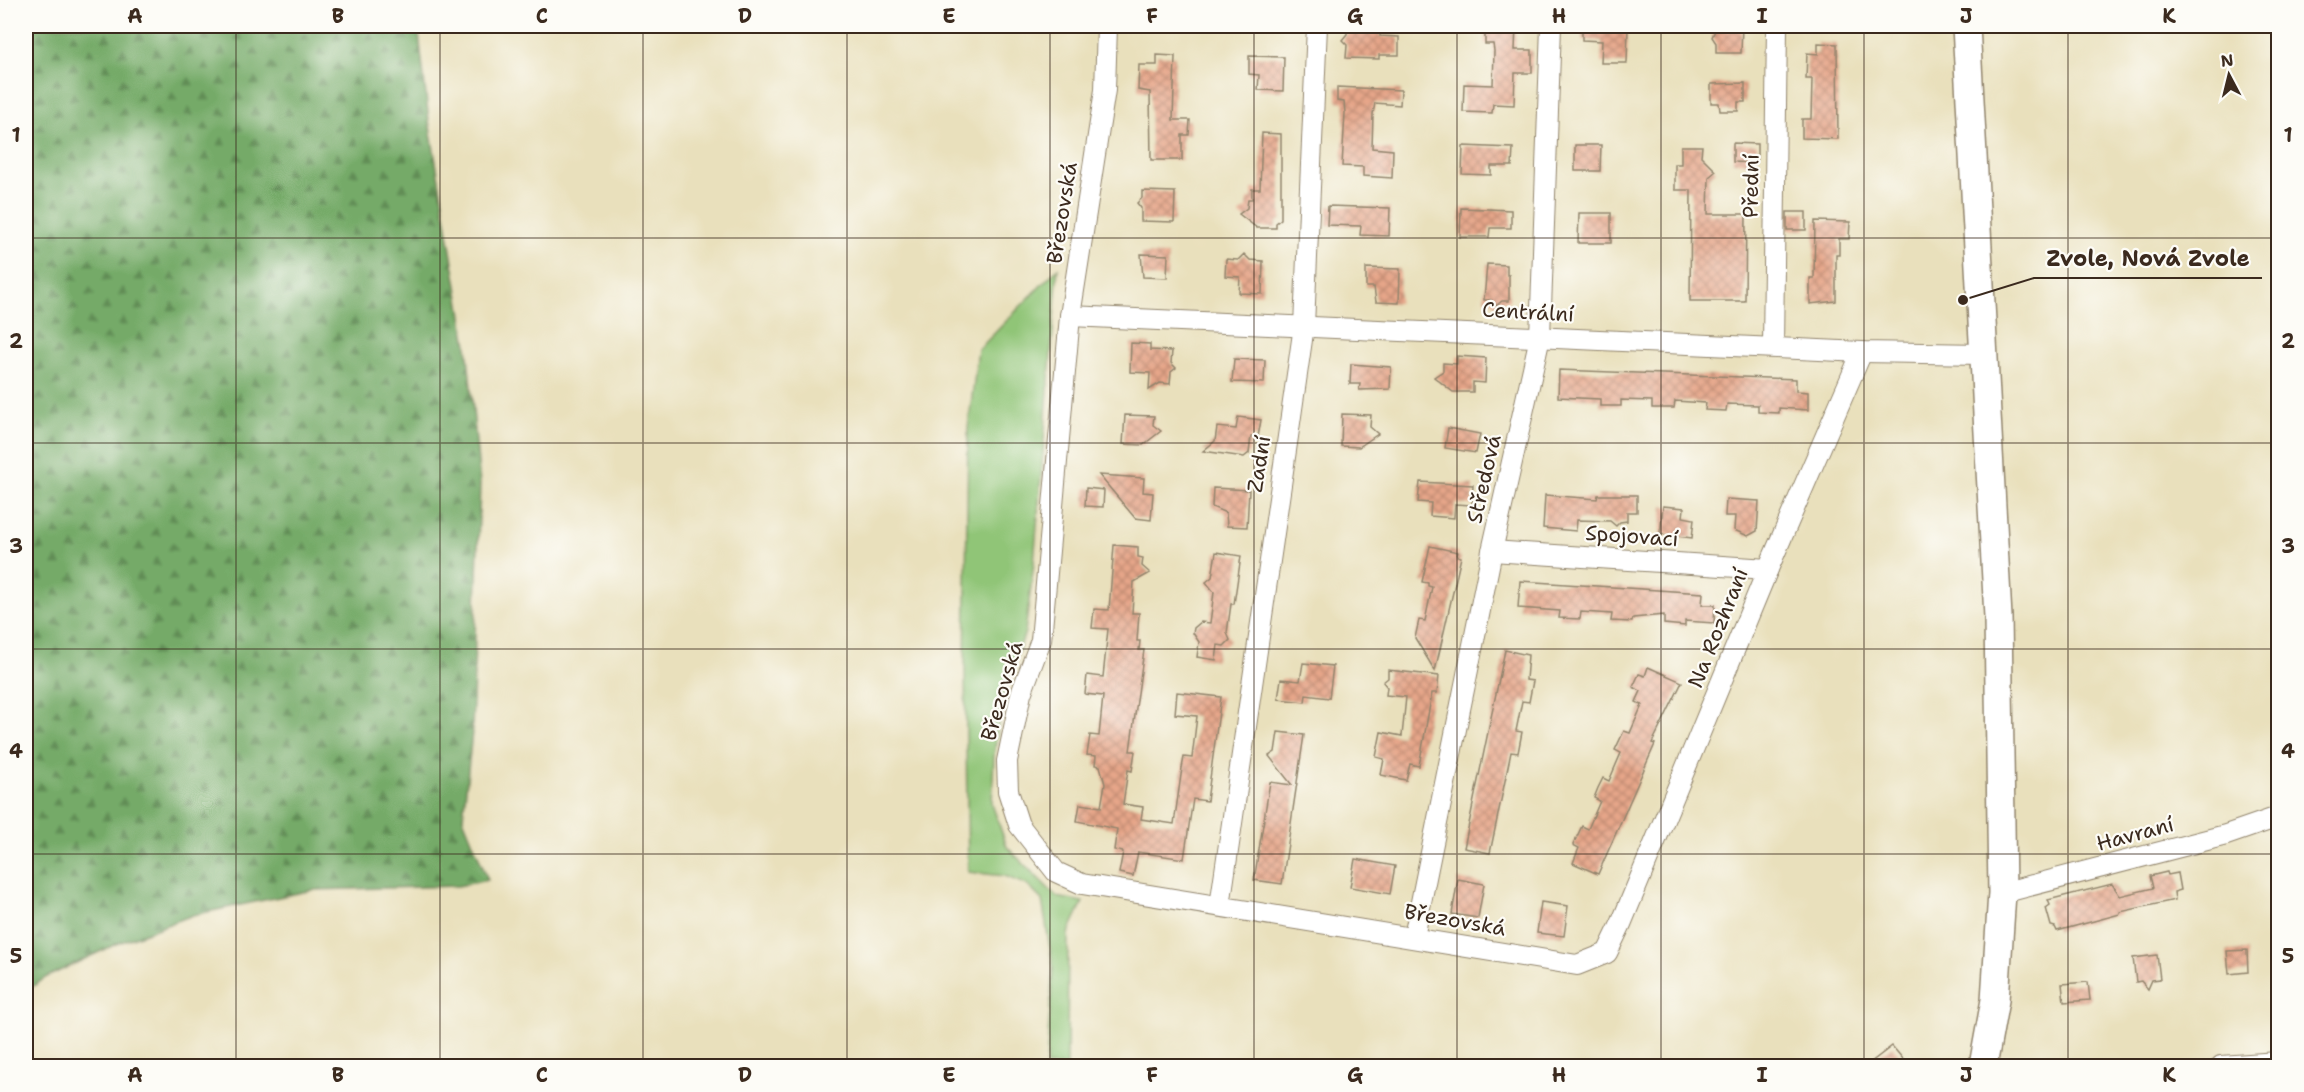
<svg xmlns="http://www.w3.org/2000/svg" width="2304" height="1092" viewBox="0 0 2304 1092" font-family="'Shantell Sans',sans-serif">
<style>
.green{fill:#90c577;stroke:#66784a;stroke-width:1.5}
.forest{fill:url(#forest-firs);stroke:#586a43;stroke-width:1.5}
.building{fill:url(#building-cross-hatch)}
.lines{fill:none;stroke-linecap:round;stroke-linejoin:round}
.street-casing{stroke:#92856d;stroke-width:22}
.secondary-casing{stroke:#92856d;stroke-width:30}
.street{stroke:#fff;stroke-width:20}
.secondary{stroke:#fff;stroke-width:27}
.grid{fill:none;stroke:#3b2a1e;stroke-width:1.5;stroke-opacity:0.55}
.labels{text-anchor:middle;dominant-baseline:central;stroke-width:4.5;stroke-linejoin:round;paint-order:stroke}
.street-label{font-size:21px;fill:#3b2a1e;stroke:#fdfcf7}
.leader{fill:none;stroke:#3b2a1e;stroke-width:2}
.callout-dot{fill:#3b2a1e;stroke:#fdfcf7;stroke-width:2}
.callout-label{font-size:22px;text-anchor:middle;font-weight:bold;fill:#3b2a1e;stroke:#fdfcf7;stroke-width:4.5;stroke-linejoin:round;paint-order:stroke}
.neatline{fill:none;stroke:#3b2a1e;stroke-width:2}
.grid-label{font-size:20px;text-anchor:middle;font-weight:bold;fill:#3b2a1e}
</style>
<defs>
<pattern id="forest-firs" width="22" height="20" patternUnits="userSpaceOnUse" patternTransform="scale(1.5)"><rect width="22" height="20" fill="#74aa68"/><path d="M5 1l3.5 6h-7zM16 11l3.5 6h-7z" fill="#608b55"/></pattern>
<pattern id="building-cross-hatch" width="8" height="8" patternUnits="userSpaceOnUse" patternTransform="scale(1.5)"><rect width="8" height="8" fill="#e6a689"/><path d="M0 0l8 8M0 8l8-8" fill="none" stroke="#bc876f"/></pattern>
</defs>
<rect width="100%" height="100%" fill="#fdfcf7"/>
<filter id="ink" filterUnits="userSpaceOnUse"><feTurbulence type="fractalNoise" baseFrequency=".0167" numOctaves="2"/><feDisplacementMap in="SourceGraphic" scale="12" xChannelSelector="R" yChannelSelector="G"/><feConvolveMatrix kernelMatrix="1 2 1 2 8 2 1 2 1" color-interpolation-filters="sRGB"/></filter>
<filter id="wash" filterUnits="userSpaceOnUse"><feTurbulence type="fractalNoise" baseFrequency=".008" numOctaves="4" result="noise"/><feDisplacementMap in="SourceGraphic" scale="24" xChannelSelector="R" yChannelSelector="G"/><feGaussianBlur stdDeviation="1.35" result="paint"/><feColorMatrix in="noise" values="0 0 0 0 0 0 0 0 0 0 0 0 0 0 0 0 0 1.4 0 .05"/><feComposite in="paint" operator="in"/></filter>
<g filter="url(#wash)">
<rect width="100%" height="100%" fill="#e9e0bc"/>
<polygon class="green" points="1058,268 1034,563 1025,632 1002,700 994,755 992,804 1007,847 1057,897 1083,902 1068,934 1067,1066 1046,1066 1053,967 1042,900 1027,885 1005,876 968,872 965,670 968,428 978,350"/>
<polygon class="forest" points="26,26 418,26 429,121 467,345 480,484 472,732 463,818 488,880 458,886 313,890 193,915 116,944 47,977 26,991"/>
<g id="blocks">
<g class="building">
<polygon points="1485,26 1516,26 1515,50 1532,50 1532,73 1515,73 1514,105 1493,104 1492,113 1463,112 1464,84 1493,85 1494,51 1493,44 1485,44"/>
<polygon points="1582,26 1628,26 1627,63 1601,63 1602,41 1582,40"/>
<polygon points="1717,26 1742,26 1741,53 1716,53 1716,43 1712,37"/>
<polygon points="1347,28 1380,29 1380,36 1399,37 1399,55 1379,55 1379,59 1346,58 1347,45 1342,40 1347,34"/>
<polygon points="1818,43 1837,44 1838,139 1802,138 1802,119 1811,119 1812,79 1806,79 1807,53 1818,54"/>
<polygon points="1157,55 1175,56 1173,120 1190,120 1189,135 1182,135 1182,160 1151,160 1150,92 1138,90 1139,65 1157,65"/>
<polygon points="1249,56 1284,57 1283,91 1258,90 1259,75 1249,74"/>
<polygon points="1745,83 1745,102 1738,102 1738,111 1720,111 1719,103 1711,103 1711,84"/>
<polygon points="1337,87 1401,90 1400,105 1375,103 1373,114 1372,148 1393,150 1392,178 1363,176 1363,167 1342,166 1345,113 1344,102 1337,101"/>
<polygon points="1262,133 1281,134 1281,219 1276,223 1276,228 1257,228 1239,214 1247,208 1248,199 1252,199 1252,189 1260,189"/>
<polygon points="1733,143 1757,144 1757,163 1733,162"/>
<polygon points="1575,145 1601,145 1600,171 1575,171"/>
<polygon points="1463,146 1513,148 1512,166 1491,166 1491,175 1462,174"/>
<polygon points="1681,146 1702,146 1701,156 1716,171 1709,177 1708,214 1746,214 1745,301 1690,301 1691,190 1675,190 1675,164 1681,164"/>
<polygon points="1142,191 1175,192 1174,222 1141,221 1141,208 1137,203 1142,198"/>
<polygon points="1328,206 1390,208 1389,236 1360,235 1361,226 1327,225"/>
<polygon points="1461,208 1511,210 1511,228 1490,228 1489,237 1460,237"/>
<rect x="1787" y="212" width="19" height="18"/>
<polygon points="1579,213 1611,213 1611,243 1578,243"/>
<polygon points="1815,221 1850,222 1849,239 1839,239 1839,255 1836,255 1836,301 1810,304 1810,278 1814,278"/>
<polygon points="1141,254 1168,255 1167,278 1143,277"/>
<polygon points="1244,254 1250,260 1263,261 1262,294 1239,293 1240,277 1225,276 1226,259 1238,260"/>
<polygon points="1487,264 1507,265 1507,275 1509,275 1509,301 1502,301 1496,306 1491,300 1484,300"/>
<polygon points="1366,268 1400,269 1399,303 1376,302 1374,287 1366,287"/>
<polygon points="1131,343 1150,344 1150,350 1172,351 1171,363 1176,368 1171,372 1170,384 1160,383 1149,390 1150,373 1130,372"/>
<polygon points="1457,356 1486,358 1485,383 1473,382 1473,392 1453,392 1434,377 1443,371 1443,363 1457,364"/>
<polygon points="1234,359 1265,360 1264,383 1232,382"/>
<polygon points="1351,364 1391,367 1390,389 1359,390 1360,384 1350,384"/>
<polygon points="1559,370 1796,379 1796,391 1808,392 1808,410 1779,408 1779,413 1758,412 1758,405 1727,404 1726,411 1705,410 1706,403 1675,401 1674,408 1652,408 1652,401 1621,400 1621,406 1600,406 1600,399 1558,397"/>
<polygon points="1342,414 1371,415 1370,427 1378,434 1359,447 1341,446"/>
<polygon points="1125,415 1154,416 1153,425 1161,431 1143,445 1123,444"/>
<polygon points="1238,417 1261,420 1258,437 1251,436 1249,453 1244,457 1203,451 1215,441 1217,427 1236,429"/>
<polygon points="1448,428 1480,434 1476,453 1445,448"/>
<polygon points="1099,475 1144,478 1143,492 1153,493 1151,520 1135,518"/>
<polygon points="1420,482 1473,485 1472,505 1455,504 1454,518 1430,516 1431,503 1418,502"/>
<polygon points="1086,488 1104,490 1103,507 1085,506"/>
<polygon points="1213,488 1249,490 1247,527 1227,526 1226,513 1212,507"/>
<polygon points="1545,495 1597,499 1598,495 1637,495 1637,512 1627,512 1627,521 1620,522 1616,526 1610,521 1577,520 1576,531 1543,528"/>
<polygon points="1726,499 1759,501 1757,531 1748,536 1734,530 1735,516 1725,516"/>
<polygon points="1663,506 1684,508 1683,517 1694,519 1692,538 1660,534"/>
<polygon points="1114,545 1138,547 1138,557 1143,558 1142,566 1150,573 1134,582 1132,613 1139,613 1137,641 1140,641 1139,650 1144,650 1130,751 1135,751 1132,771 1128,770 1123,804 1143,807 1141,819 1174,824 1182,768 1184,757 1192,758 1197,716 1175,714 1177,692 1221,697 1207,801 1193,799 1184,859 1138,852 1133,876 1119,873 1123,852 1114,850 1117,829 1077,821 1080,804 1101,807 1105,784 1100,766 1095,765 1096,756 1087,755 1090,735 1099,736 1103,696 1085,694 1087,675 1103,677 1108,629 1092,628 1094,609 1109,610"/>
<polygon points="1430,546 1458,552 1457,556 1461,557 1435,671 1415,638 1419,620 1425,621 1432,587 1428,586 1428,583 1422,582"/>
<polygon points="1216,552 1241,556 1234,604 1231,604 1227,633 1230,640 1224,646 1218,645 1216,660 1197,657 1199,642 1193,633 1194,628 1201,622 1210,623 1214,592 1206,582 1212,577"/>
<polygon points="1520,581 1703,593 1702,605 1715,605 1714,623 1685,621 1685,626 1664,624 1664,615 1633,618 1632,622 1611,621 1612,614 1597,613 1581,612 1580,619 1559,618 1560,611 1518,608"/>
<polygon points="1505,650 1528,655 1526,680 1533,681 1529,702 1522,701 1516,731 1522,732 1518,753 1511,752 1490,853 1464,848"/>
<polygon points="1303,663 1333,666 1329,698 1306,695 1305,702 1278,699 1281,679 1300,681"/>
<polygon points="1648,667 1682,682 1659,729 1652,743 1655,744 1598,874 1573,863 1579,848 1573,845 1582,826 1588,829 1600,801 1594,798 1598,788 1603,778 1609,781 1621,753 1615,750 1624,731 1630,733 1642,705 1636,702 1641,691 1633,687 1639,674 1645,676"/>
<polygon points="1388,670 1439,676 1437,693 1432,693 1419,766 1410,764 1406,780 1381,775 1384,759 1376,757 1381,732 1402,736 1406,697 1386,695 1387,687 1383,682 1388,678"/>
<polygon points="1278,732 1304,735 1282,884 1254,880 1270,782 1292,785 1269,756 1275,752"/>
<polygon points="1355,859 1395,866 1390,894 1350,887"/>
<polygon points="2167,872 2168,875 2178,873 2181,890 2174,892 2175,900 2120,912 2120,914 2057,931 2055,927 2051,926 2046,908 2050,905 2048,900 2112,884 2120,896 2153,888 2150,876"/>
<polygon points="1458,879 1484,884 1478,918 1452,914"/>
<polygon points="1541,902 1568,906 1564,936 1537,933"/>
<polygon points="2247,950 2248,972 2229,974 2227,951"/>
<polygon points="2157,955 2160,979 2152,980 2148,989 2141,981 2136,982 2133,958"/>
<polygon points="2088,982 2090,1000 2064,1002 2062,984"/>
<polygon points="1892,1046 1909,1066 1866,1066"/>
</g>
</g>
</g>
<g filter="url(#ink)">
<use href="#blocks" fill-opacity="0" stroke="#92856d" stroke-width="1.5"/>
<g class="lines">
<g class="street-casing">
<g id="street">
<polyline points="1107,26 1105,90 1070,316 1041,640 1021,694 1007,761 1008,791 1019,825 1056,872 1082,884 1577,965 1607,953 1621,924 1768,569 1862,352"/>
<polyline points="1070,316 1862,352 1983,354"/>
<polyline points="1773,347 1777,26"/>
<polyline points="1492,551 1768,569"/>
<polyline points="2002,893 2226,835 2278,817"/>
<polyline points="1220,906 1304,326 1317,26"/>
<polyline points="1414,937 1492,551 1540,337 1551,26"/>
<polyline points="2221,1066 2278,1062"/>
</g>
</g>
<g class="secondary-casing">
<polyline id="secondary" points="1966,26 1998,617 2002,893 1995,1000 1983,1066"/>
</g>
<use href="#street" class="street"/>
<use href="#secondary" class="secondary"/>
</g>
</g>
<path class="grid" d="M236 26V1066M440 26V1066M643 26V1066M847 26V1066M1050 26V1066M1254 26V1066M1457 26V1066M1661 26V1066M1864 26V1066M2068 26V1066M26 238H2278M26 443H2278M26 649H2278M26 854H2278"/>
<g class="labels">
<g class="street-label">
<text transform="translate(1751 186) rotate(-89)">Přední</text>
<text transform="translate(1062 213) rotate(-81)">Březovská</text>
<text transform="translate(1528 312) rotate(3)">Centrální</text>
<text transform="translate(1259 464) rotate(-81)">Zadní</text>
<text transform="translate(1484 479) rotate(-77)">Středová</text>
<text transform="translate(1632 536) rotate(4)">Spojovací</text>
<text transform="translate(1718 628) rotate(-68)">Na Rozhraní</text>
<text transform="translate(1002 691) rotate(-74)">Březovská</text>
<text transform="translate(2135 834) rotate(-15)">Havraní</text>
<text transform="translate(1455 920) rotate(10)">Březovská</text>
</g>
</g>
<path class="leader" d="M1963 300L2034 278H2262"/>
<circle class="callout-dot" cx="1963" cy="300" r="6"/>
<g class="callout-label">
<text x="2148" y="266">Zvole, Nová Zvole</text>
</g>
<rect width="2304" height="1092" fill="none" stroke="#fdfcf7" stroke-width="66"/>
<g transform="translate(2229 75) rotate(353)" stroke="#fdfcf7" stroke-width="4.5" paint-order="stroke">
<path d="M0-4.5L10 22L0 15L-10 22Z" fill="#3b2a1e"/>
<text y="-9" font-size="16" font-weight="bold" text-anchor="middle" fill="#3b2a1e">N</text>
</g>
<rect x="33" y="33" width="2238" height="1026" class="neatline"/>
<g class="grid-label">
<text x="135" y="23">A</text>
<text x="338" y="23">B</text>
<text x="542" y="23">C</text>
<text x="745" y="23">D</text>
<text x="949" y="23">E</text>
<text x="1152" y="23">F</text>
<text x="1355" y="23">G</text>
<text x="1559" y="23">H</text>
<text x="1762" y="23">I</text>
<text x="1966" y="23">J</text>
<text x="2169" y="23">K</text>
<text x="16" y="142">1</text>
<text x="2288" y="142">1</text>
<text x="16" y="348">2</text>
<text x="2288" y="348">2</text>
<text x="16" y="553">3</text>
<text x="2288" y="553">3</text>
<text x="16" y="758">4</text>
<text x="2288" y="758">4</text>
<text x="16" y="963">5</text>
<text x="2288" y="963">5</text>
<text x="135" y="1082">A</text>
<text x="338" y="1082">B</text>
<text x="542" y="1082">C</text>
<text x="745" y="1082">D</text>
<text x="949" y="1082">E</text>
<text x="1152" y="1082">F</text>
<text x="1355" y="1082">G</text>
<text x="1559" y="1082">H</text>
<text x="1762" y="1082">I</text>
<text x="1966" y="1082">J</text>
<text x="2169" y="1082">K</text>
</g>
</svg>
